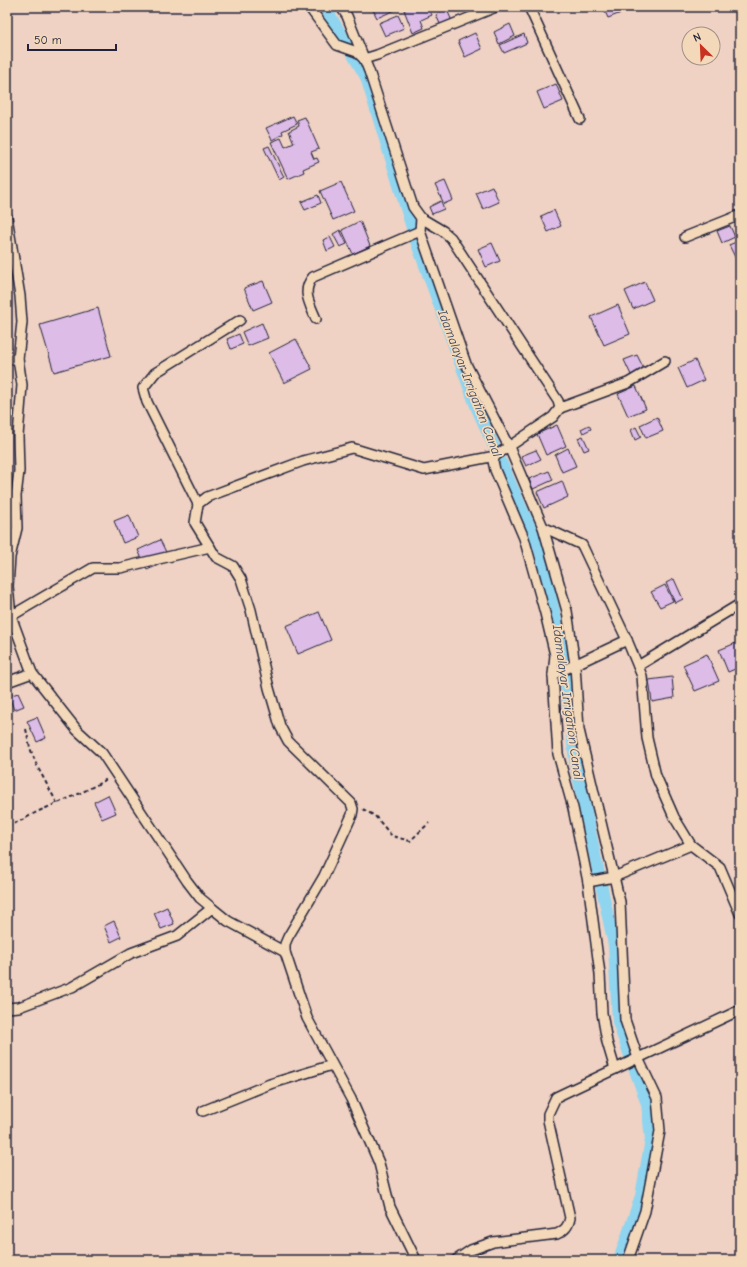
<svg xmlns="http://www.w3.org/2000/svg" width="747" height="1267" viewBox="0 0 747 1267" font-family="'Comic Neue',sans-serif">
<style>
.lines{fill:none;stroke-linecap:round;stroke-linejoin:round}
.canal{stroke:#8fd5f0;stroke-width:12}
.building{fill:#ddbce7;stroke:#22223b}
.minor-casing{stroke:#22223b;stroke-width:12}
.path{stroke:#22223b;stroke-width:2;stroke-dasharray:4 3;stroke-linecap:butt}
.minor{stroke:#f4d8ba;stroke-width:9}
.labels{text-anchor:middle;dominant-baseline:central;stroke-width:3.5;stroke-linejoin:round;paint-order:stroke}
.water-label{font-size:13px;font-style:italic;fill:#38465f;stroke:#f4d8ba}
</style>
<rect width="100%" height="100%" fill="#efd2c3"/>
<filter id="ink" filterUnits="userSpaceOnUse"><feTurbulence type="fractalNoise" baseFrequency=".025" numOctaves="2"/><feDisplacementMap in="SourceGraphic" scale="8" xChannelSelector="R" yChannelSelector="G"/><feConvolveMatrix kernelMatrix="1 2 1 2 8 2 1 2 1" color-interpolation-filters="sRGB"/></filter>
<g filter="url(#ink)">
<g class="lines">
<polyline class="canal" points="325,7 366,77 416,241 476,406 540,550 563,652 575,761 614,945 618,1022 647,1104 651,1139 641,1196 619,1260"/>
</g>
<g class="building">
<polygon points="382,7 393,7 395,10 377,18 373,10"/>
<polygon points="411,7 428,7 432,15 421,20 424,28 413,33 404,10"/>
<polygon points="437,7 458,7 448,12 452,21 441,26 436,15 440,13"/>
<polygon points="603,7 618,7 621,13 608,18"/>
<polygon points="398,15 404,28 385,36 379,23"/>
<polygon points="510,24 515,36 499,44 494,32"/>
<polygon points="475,33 482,49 465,57 458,41"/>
<polygon points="524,34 527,43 504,53 500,45"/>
<polygon points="556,84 563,101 544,109 537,92"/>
<polygon points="293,116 297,124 282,131 283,134 272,140 266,128"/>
<polygon points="305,117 319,149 311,152 314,159 317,158 319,162 303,169 304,172 288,179 271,142 281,138 285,147 294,143 289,131 299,126 297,120"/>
<polygon points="269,146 284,177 279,180 264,148"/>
<polygon points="445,181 453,200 444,204 435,185"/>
<polygon points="341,182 354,211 333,220 320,191"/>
<polygon points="492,186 499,202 483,209 476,193"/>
<polygon points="318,195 321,203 305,210 301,202"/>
<polygon points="441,201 444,209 432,214 429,207"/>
<polygon points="554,210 561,226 548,232 541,216"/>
<polygon points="360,221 370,246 353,254 342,230"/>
<polygon points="730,226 735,237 722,243 717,231"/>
<polygon points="340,230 347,244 340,247 333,234"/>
<polygon points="330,237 335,247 327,251 323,240"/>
<polygon points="736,242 740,251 740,257 736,259 729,245"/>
<polygon points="492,243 500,261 486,267 478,249"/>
<polygon points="263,281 272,302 253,310 244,288"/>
<polygon points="645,282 653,300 633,309 625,291"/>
<polygon points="618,305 630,334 604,345 591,317"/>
<polygon points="98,308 111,356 54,372 40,325"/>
<polygon points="262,323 268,338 248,346 242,332"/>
<polygon points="239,334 243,344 231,349 227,339"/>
<polygon points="296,339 312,369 284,383 269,353"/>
<polygon points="637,355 645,371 632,377 624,360"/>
<polygon points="695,360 704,380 687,388 678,368"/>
<polygon points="636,386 646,409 628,416 618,394"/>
<polygon points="657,417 663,431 646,438 640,425"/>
<polygon points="557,425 566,446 546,455 537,434"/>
<polygon points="589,425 591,429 583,433 581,429"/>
<polygon points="636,427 641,437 635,440 631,430"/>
<polygon points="583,436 589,449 584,451 578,438"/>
<polygon points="568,448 576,466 562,472 555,455"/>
<polygon points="536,450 541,459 526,466 521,456"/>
<polygon points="549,471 553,480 533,489 529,479"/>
<polygon points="562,481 568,497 544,508 537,492"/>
<polygon points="129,515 138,537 123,543 114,521"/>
<polygon points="160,540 170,560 147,570 138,550"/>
<polygon points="674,579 683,599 675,603 666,583"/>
<polygon points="665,585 673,601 660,607 651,592"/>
<polygon points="319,612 331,640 298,654 286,626"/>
<polygon points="736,643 740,651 740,667 728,672 719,650"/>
<polygon points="707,654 719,681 695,691 683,665"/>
<polygon points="672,677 674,698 652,702 649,680"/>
<polygon points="18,693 24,706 14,710 9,696"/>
<polygon points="37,717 46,738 37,742 27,721"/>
<polygon points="108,795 116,813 102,819 94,802"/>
<polygon points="167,907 174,924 161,929 154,913"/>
<polygon points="114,921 121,937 111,942 104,926"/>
</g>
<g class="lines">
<g class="minor-casing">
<g id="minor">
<polyline points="309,7 337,45 357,52 364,59 377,55 496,7"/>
<polyline points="341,7 347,16 369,71 413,207 421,218 420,231 466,364 509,447 543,527 567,611 575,665 579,730 620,902 625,1020 638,1058 657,1098 660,1131 645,1211 628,1260"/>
<polyline points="529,7 580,119"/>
<polyline points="7,217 20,296 22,322 18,359 22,385 18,436 19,471 16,496 17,528 10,557 8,586 11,616 32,673 77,730 102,753 187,881 200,898 212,908"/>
<polyline points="685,237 740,215"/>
<path d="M316 319C310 304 301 291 313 277L420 231"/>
<polyline points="240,320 155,373 143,388 147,402 198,504 195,523 216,557 233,566 241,579 251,610 269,688 280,726 288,741 351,803 353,809 352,815 324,876 288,937 285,944 285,952 307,1018 351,1099 379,1163 390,1207 416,1260"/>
<polyline points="7,359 18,359"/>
<polyline points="560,408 628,383 665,361"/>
<polyline points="198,504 207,497 303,461 352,448 424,470 495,456 553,417 560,408 558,401 451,238 443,231 421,218"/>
<polyline points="543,527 582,545 627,640"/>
<polyline points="11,616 93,568 120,568 210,547"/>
<polyline points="638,666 740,604"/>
<polyline points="553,675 627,640 642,676 647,738 656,776 674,817 691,845 720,867 740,914"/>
<polyline points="7,682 32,673"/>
<polyline points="588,882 614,877 691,845"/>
<polyline points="7,1008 19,1007 72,987 131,953 177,936 212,908 228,921 285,952"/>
<polyline points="615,1069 740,1010"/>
<polyline points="203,1111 270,1084 332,1065"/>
<path d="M456 1260 471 1250 493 1242 557 1234C565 1230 568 1227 570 1218L548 1120V1114L556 1097 615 1069 607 1042 602 1013 600 974 588 882 573 808 558 754 553 675 555 655 545 613 524 538 495 470 493 461 495 456"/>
</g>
</g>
<g class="path">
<polyline points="26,729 30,748 37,766 57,803"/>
<polyline points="363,809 375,816 392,836 410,841 429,823"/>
<path d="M7 825C18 824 28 816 39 811 62 801 85 792 107 779"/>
</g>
<use href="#minor" class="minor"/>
</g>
</g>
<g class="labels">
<g class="water-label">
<text transform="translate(470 383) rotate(69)">Idamalayar Irrigation Canal</text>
<text transform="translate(568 702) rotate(82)">Idamalayar Irrigation Canal</text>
</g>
</g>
<rect width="747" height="1267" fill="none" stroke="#f4d8ba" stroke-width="24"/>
<rect x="12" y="12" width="723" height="1243" fill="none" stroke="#22223b" stroke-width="1.5" filter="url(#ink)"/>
<g transform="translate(701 46) rotate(336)"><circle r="19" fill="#f4d8ba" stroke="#a08f87"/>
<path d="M0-3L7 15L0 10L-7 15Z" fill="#c8321e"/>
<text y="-6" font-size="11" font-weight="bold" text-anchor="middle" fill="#22223b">N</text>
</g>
<path d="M28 44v6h88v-6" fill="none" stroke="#22223b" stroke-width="2"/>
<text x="34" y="44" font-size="12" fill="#22223b" stroke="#f4d8ba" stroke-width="3" paint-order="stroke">50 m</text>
</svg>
